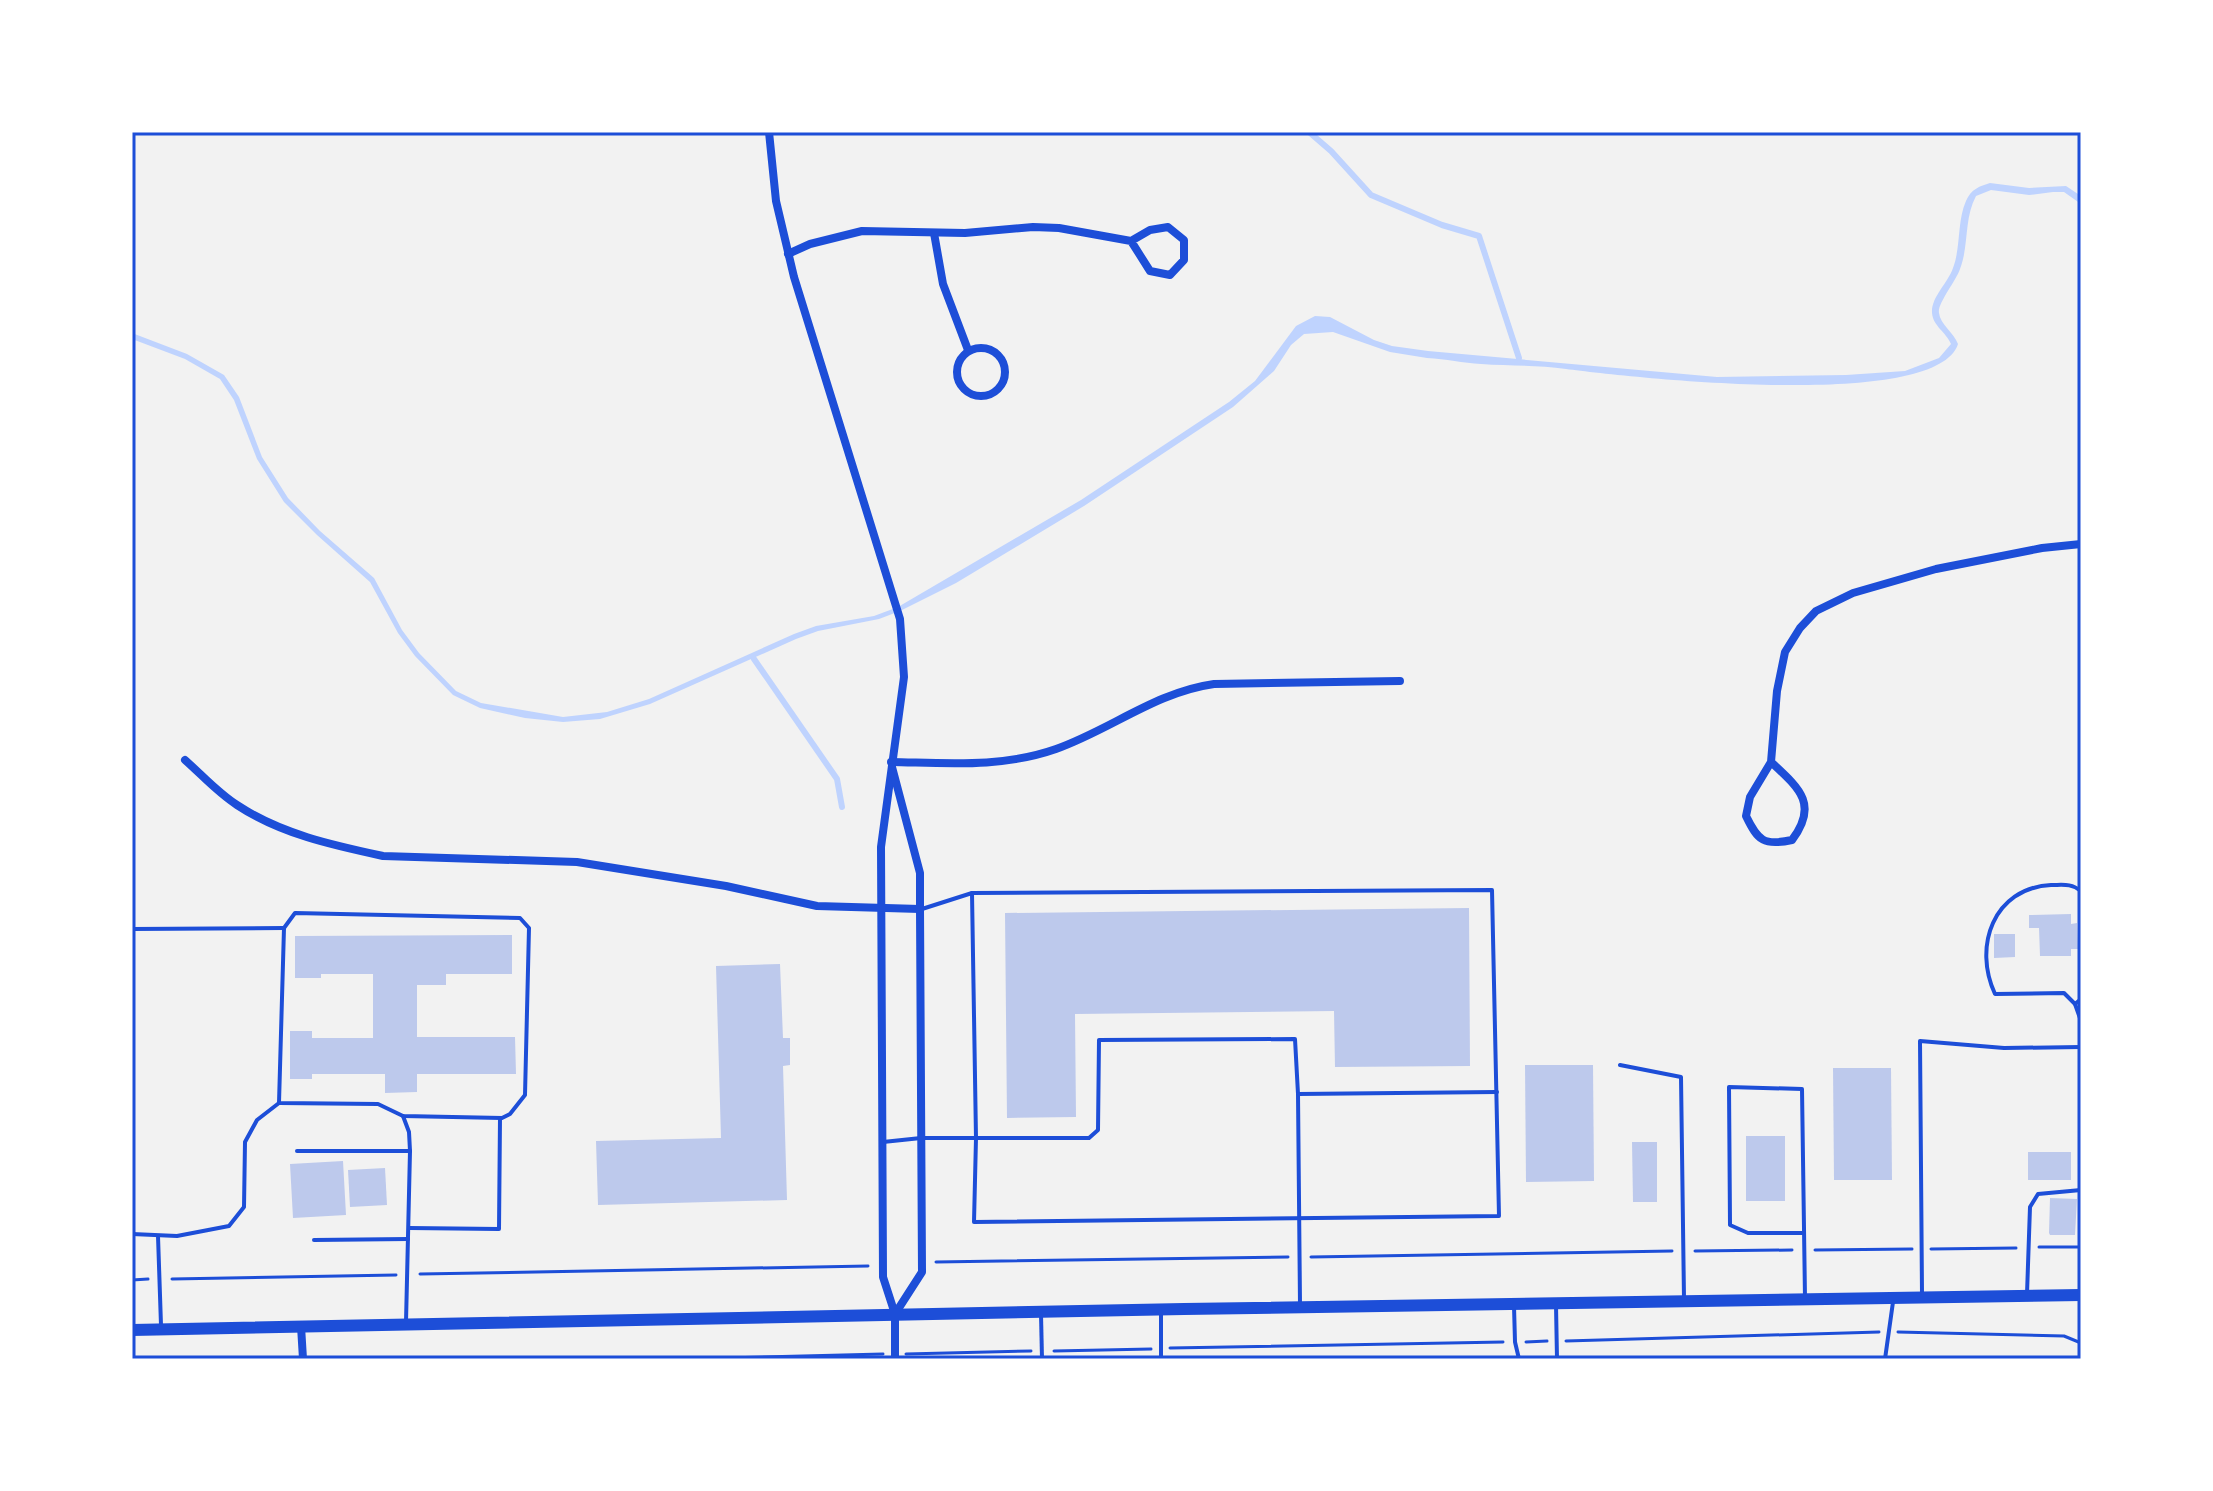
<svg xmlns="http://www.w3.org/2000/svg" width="2213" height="1491" viewBox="0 0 2213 1491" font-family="Commissioner,sans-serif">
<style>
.water{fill:#bfd3fe}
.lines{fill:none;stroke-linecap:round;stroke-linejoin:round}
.stream{stroke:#bfd3fe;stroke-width:6}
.building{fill:#bdc9ec}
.path{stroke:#1d4ed8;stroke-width:3}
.service{stroke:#1d4ed8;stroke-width:4}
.minor{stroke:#1d4ed8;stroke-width:8}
.secondary{stroke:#1d4ed8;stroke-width:12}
.neatline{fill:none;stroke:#1d4ed8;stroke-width:3}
</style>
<rect width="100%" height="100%" fill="#f2f2f2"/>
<path class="water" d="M1990 183 2029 188 2066 186 2081 196V204L2064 192H2053L2029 195 1991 190 1976 196C1964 218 1969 246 1960 269 1956 281 1937 304 1939 313 1940 324 1954 333 1958 344 1936 412 1628 377 1566 369 1538 365 1509 366 1481 364 1463 363 1446 359 1427 358L1390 352 1333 332 1304 334 1291 345 1274 371 1233 407 1084 506 956 583 900 611 879 619 818 631 796 639 650 704 600 719 563 722 525 718 480 708 453 695 415 656 398 633 370 582 317 535 284 502 257 459 234 400 220 379 185 359 132 339V333L187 354 224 375 239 397 262 457 288 498 320 531 374 578 402 630 419 653 456 691 481 703 563 717 607 712 649 699 794 634 816 626 874 616 898 607 1081 500 1229 402 1255 381 1296 326 1315 316 1330 317 1374 340 1392 346 1428 351 1717 377 1846 375 1905 371 1939 358 1951 344C1946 332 1933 326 1932 313 1931 297 1948 283 1953 268 1961 247 1957 221 1966 201 1971 189 1980 186 1990 183Z"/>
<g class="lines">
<g class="stream">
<polyline points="1309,132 1331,151 1371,195 1442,225 1479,236 1519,358"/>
<polyline points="754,659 837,779 842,807"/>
</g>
</g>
<g class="building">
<polygon points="1469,908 1470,1066 1335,1067 1334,1011 1075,1014 1076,1117 1007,1118 1005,913"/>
<polygon points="2071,914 2071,924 2077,923 2078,949 2071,949 2071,956 2040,956 2039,928 2029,928 2029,915"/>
<polygon points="1994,934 2015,934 2015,957 1994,958"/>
<polygon points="512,935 512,974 446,974 446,985 417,985 417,1037 515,1037 516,1074 417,1074 417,1092 385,1093 385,1074 312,1074 312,1079 290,1079 290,1031 312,1031 312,1038 373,1038 373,974 321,974 321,978 295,978 295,936"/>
<polygon points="780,964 783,1038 790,1038 790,1065 783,1066 787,1200 598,1205 596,1141 721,1138 716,966"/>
<polygon points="1525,1065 1593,1065 1594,1181 1526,1182"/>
<polygon points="1833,1068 1891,1068 1892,1180 1834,1180"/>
<rect x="1746" y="1136" width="39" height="65"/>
<polygon points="1632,1142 1657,1142 1657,1202 1633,1202"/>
<rect x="2028" y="1152" width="43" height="28"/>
<polygon points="343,1161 346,1215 293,1218 290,1164"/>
<polygon points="385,1168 387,1205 350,1207 348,1170"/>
<polygon points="2050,1198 2077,1199 2075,1235 2050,1235 2049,1233"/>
</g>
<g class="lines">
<g class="path">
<polyline points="2039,1247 2081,1247"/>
<polyline points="1931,1249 2016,1248"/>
<polyline points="1815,1250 1912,1249"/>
<polyline points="1695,1251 1792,1250"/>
<polyline points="1311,1257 1672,1251"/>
<polyline points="936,1262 1288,1257"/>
<polyline points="420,1274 868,1266"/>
<polyline points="172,1279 396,1275"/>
<polyline points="132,1280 148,1279"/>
<polyline points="1898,1332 2064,1336 2081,1343"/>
<polyline points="1566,1341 1879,1332"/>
<polyline points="1526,1342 1547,1341"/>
<polyline points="1170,1348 1503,1342"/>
<polyline points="1054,1351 1151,1349"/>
<polyline points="906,1354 1031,1351"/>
<polyline points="687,1359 883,1354"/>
</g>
<g class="service">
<path d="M2081 891C2071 883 2063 885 2051 885 1993 888 1973 947 1995 994L2064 993 2075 1004 2081 1021"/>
<polyline points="972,893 976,1138 1089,1138 1098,1130 1099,1040 1295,1039 1298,1094 1497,1092"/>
<polygon points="295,913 520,918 529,928 525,1095 510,1114 502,1118 403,1116 378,1104 279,1103 284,928"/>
<polyline points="132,929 284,928"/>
<polyline points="2075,1004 2081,999"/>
<polyline points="1620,1065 1681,1077 1684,1299"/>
<polyline points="1298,1094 1300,1304"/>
<polyline points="403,1116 409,1132 410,1151 406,1322"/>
<polyline points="883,1142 921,1138 976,1138 974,1222 1499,1216 1492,890 972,893 922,909"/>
<polyline points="297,1151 410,1151"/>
<polyline points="409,1228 499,1229 500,1118"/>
<polyline points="1803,1233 1748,1233 1730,1225 1729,1087 1802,1089 1805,1298"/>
<polyline points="132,1234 177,1236 229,1226 244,1207 245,1142 257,1120 279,1103"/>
<polyline points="158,1236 161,1325"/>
<polyline points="314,1240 408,1239"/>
<polyline points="1922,1294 1920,1041 2004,1048 2081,1047"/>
<polyline points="2027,1294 2030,1207 2038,1194 2081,1190"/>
<polyline points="1556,1305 1557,1359"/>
<polyline points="1514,1306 1515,1342 1519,1359"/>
<polyline points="1161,1312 1161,1359"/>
<polyline points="1041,1314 1042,1359"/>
<polyline points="1885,1359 1893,1302"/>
</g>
<g class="minor">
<polyline points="769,132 776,201 794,277 900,619 904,677 881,847 883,1277 895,1314 895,1359"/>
<polyline points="934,233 943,284 968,350"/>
<polyline points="788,254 810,244 862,231 965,233 1033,227 1059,228 1131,241 1150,230 1168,227 1184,240 1184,260 1170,275 1150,271 1131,241"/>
<circle cx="981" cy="372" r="24"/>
<path d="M185 760C202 775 218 793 237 805 281 834 332 845 383 856L577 862 726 886 817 906 920 909"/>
<path d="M891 762C948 763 1002 768 1056 749 1110 730 1156 692 1214 684L1400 681"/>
<path d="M1771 762C1799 788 1819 804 1792 840 1764 846 1758 841 1746 816L1750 797 1771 762 1777 691 1785 652 1800 628 1816 611 1853 593 1936 569 2042 548 2081 544"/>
<polyline points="892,767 920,873 920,909 922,1272 895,1314"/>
<polyline points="301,1326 303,1359"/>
</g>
<polyline class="secondary" points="132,1330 1184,1309 2081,1295"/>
</g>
<rect width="2213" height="1491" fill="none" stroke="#ffffff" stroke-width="268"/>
<rect x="134" y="134" width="1945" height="1223" class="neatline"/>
</svg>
